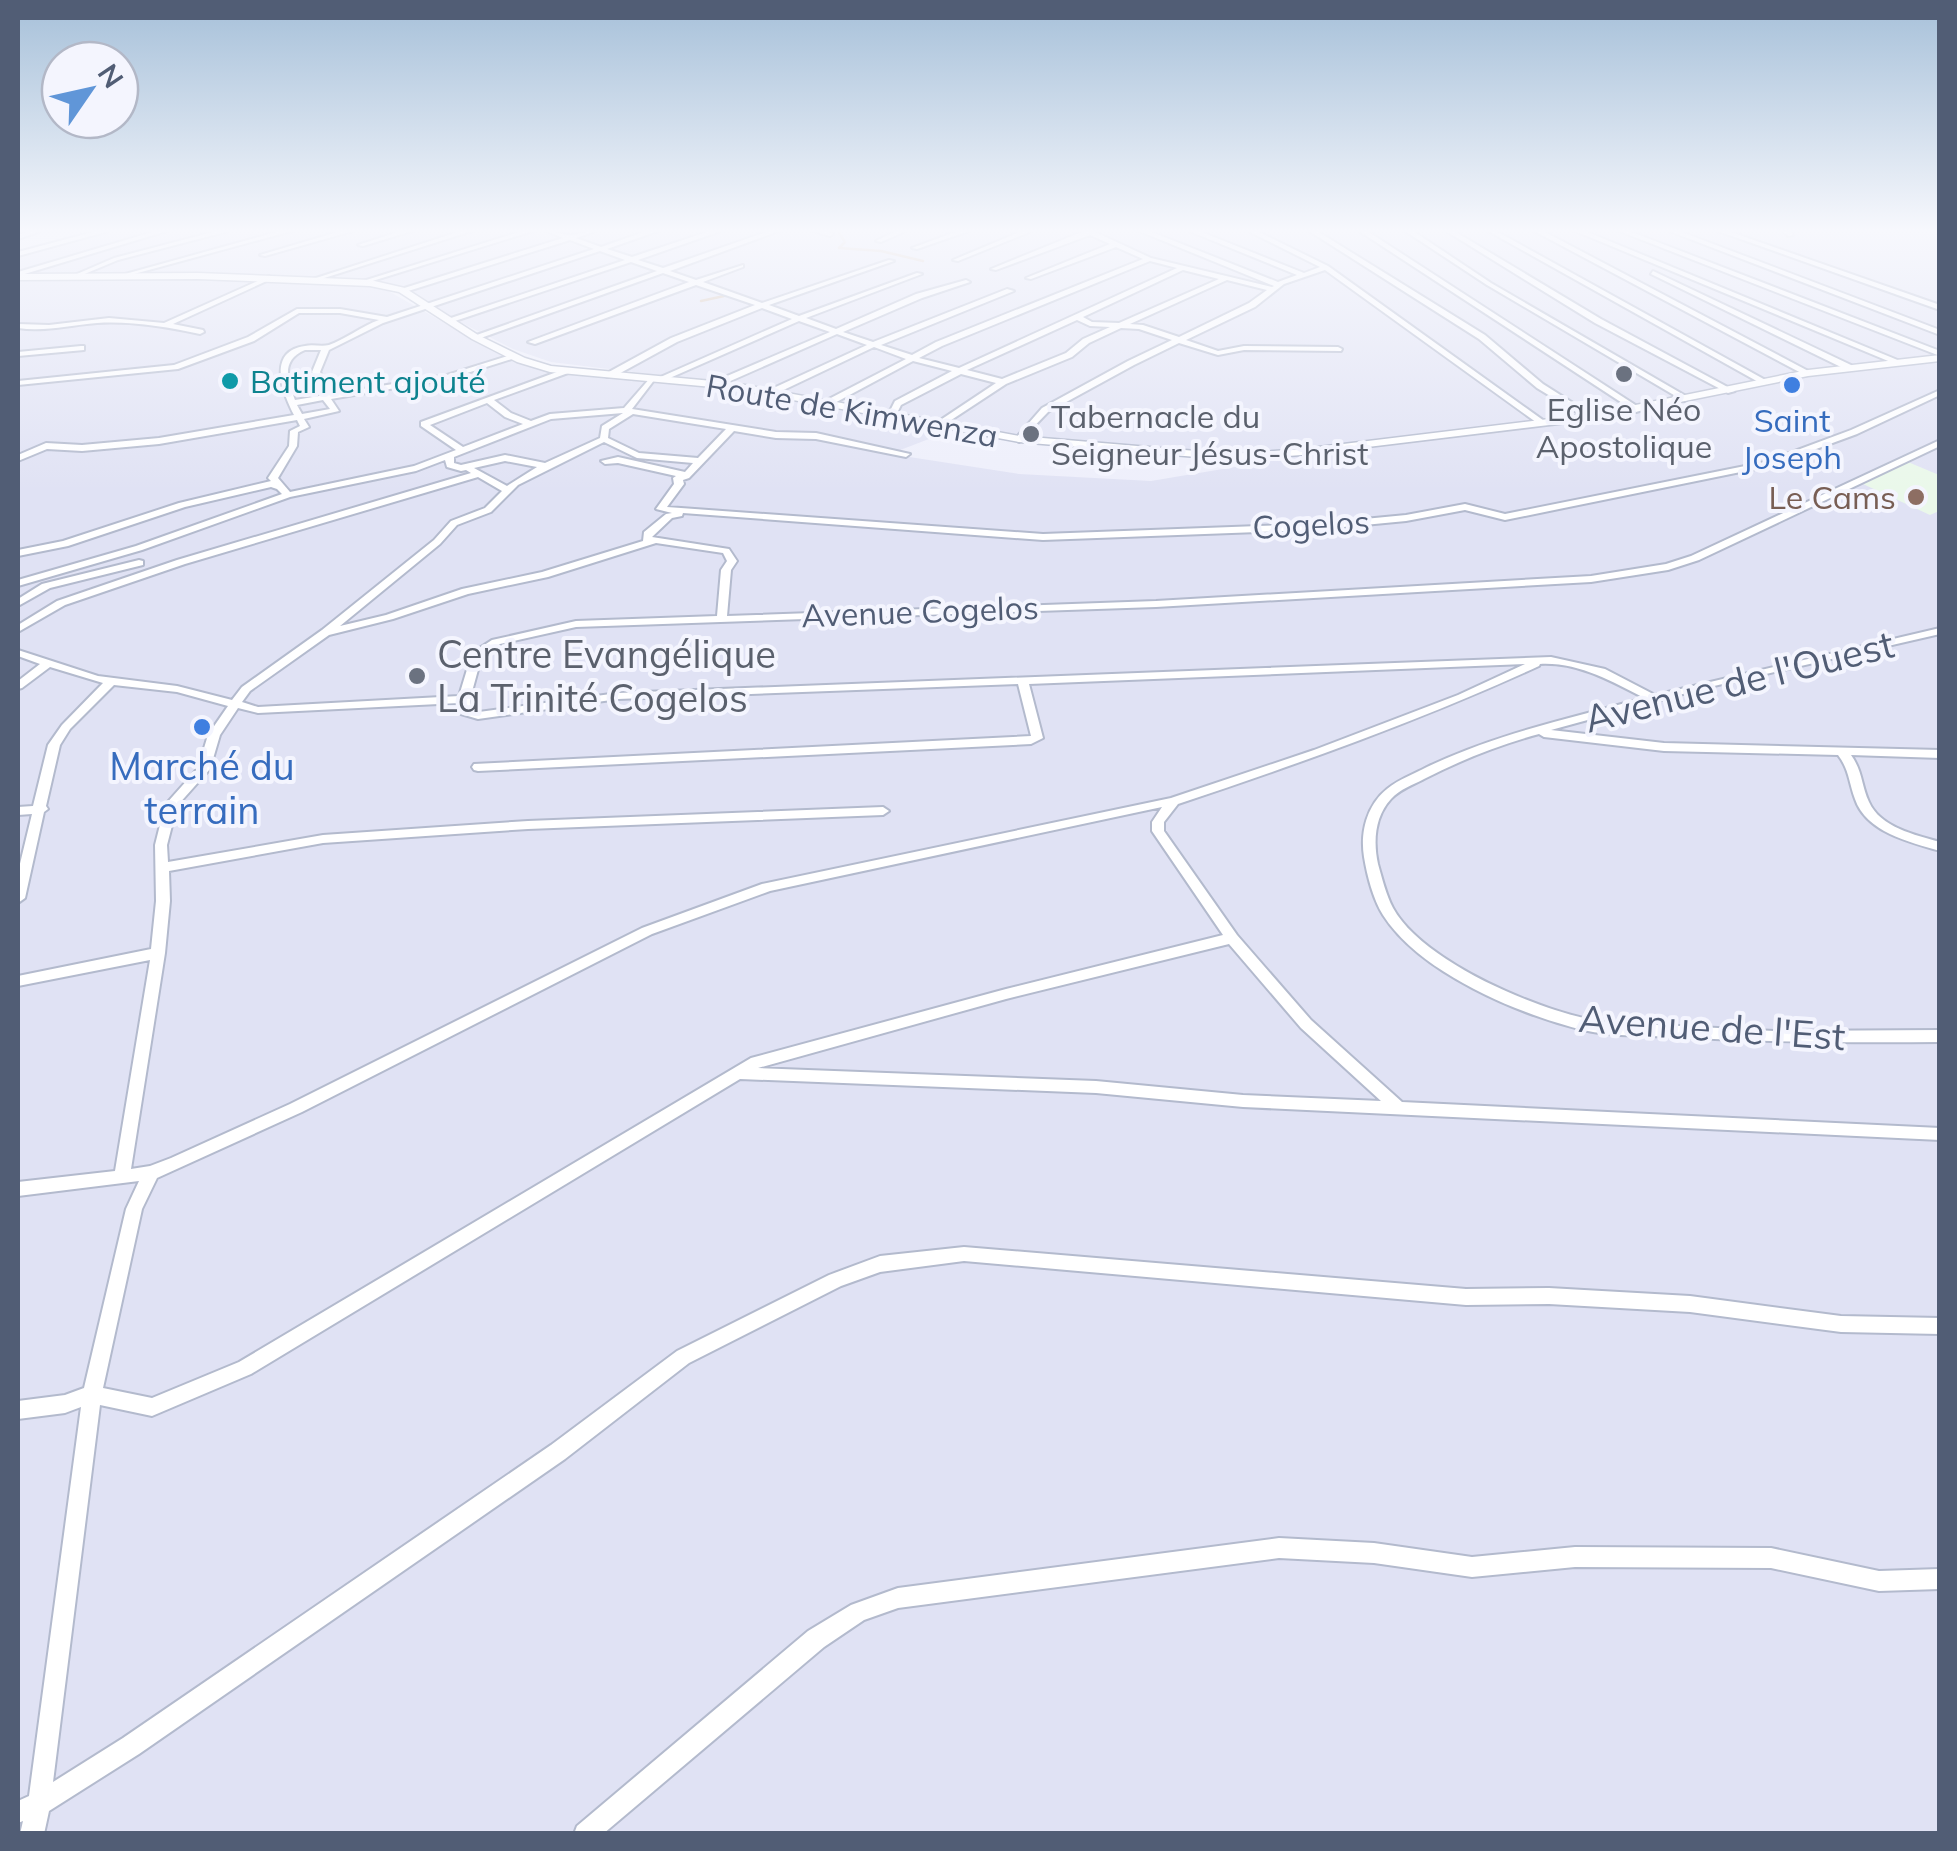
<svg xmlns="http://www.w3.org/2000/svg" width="1957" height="1851" viewBox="0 0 1957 1851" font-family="Mulish,sans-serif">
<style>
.residential{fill:#e0e2f4}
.education{fill:#eaf8ea}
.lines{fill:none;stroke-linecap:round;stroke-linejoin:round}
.stream{stroke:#d5bfaa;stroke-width:2.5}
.minor-casing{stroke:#b3bacd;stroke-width:4}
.tertiary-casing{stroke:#b3bacd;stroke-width:3}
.minor{fill:#fff;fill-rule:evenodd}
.tertiary{fill:#fff;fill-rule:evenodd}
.worship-dot{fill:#6b7280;stroke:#f4f5fe;stroke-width:4}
.culture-dot{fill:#0f9aa8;stroke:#f4f5fe;stroke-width:4}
.shop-dot{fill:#3f7fe0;stroke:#f4f5fe;stroke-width:4}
.education-dot{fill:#8d6e63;stroke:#f4f5fe;stroke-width:4}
.labels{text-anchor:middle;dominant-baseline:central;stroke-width:8;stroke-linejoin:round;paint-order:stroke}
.far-culture-label{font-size:32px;fill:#0d838f;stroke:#f4f5fe;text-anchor:start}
.far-worship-label{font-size:32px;fill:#5b616d;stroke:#f4f5fe}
.far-street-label{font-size:32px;fill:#515d75;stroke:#f4f5fe}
.far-shop-label{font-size:32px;fill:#366cbe;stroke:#f4f5fe}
.far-education-label{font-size:32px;fill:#785e54;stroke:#f4f5fe;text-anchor:end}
.worship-label{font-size:38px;fill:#5b616d;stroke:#f4f5fe;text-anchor:start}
.street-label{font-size:38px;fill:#515d75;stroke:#f4f5fe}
.shop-label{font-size:38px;fill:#366cbe;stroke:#f4f5fe}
</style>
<rect width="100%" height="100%" fill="#eeeffb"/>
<g class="residential">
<polygon points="114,231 1245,231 1341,278 1302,252 1254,231 1939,231 1939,356 1795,373 1635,409 1283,451 1209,453 1057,442 933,423 741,385 551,362 513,349 380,281 18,272 18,257"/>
<polygon points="18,278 321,281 383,288 499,354 551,372 744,391 947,432 890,454 1019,474 1151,481 1353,447 1637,413 1794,378 1939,361 1939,1129 1381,1100 1396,1115 1939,1139 1939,1833 18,1834"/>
</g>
<polygon class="education" points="1908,462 1939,475 1939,511 1930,515 1863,484"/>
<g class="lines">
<g class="stream">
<polyline points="838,231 845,242 839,248 881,251 923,261"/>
<polyline points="1782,294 1792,299"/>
<polyline points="701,301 724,296"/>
</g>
<g class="minor-casing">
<g id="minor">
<polygon points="30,231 41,231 18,239 18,235"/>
<polygon points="97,231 109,231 18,256 18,252"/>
<polygon points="156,231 167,231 18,276 18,272"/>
<polygon points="217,231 229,231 118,260 75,278 70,277 114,258"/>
<polygon points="280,231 292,231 123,277 118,276"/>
<polygon points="341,231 353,231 265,256 260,255"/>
<polygon points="401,231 412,231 363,246 358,245"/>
<polygon points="461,231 472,231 318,280 313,279"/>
<polygon points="522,231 533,231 366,283 360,282"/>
<path d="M547 231C555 231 560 234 568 235 576 236 586 231 595 231L576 238 601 247 647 231H658L607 249 632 257 710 231H721L638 260 663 268 769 231H779L670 271 696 280 743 265V267L703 282 762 303 889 260 894 261 769 305 799 316 917 273 922 274 806 318 836 329 916 294 966 280 970 282 922 298 843 332 873 342 1007 289 1014 291 881 345 912 355 936 342 1143 259 1116 247 1031 279 1026 278 1110 244 1090 235 996 270 991 269 1084 231H1093L1151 258 1272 287 1274 286 1139 231H1149L1278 282 1297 275 1189 231H1199L1304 273 1320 267 1248 231H1257L1328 266 1547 423 1540 425 1325 270 1284 284 1255 307 1186 340 1218 351 1244 346 1338 347 1342 349 1341 351 1244 350 1218 355 1179 343 1134 365 1048 412 1019 442 1015 439 1042 408 1128 361 1172 340 1139 329 1121 328 1089 343 1072 357 1006 384 936 430 932 427 933 425 996 383 961 374 901 405 894 419H888L887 417 895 401 952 371 913 361 829 406H823V402L906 359 874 347 773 395H767V391L867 345 837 334 719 386H713V382L830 332 799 321 663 381 656 379 792 319 762 308 677 342 613 377H607V373L671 338 755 305 696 285 535 344 528 342 689 282 663 273 478 339 471 337 657 271 631 262 452 322 445 320 625 260 600 251 383 323 329 350 320 372 333 394 447 375 511 355 518 357 448 379 331 399 339 411 304 419 309 427 298 432 297 446 278 478 290 492 414 466 456 450 421 426V422L565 369H568V373L494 400 511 413 531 421 550 414 624 408 651 377 655 379 632 409 776 432 816 433 910 454 906 457 816 439 776 438 734 431 689 478 683 480 684 484 667 507 1043 534 1312 524 1406 515 1465 504 1505 514 1765 462 1851 430 1940 390V395L1857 434 1770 466 1505 520 1465 510 1406 521 1312 530 1043 540 683 513 682 516 672 518 652 537 729 549 737 561 731 570 727 616 1156 601 1591 576 1666 564 1691 556 1940 440V446L1699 560 1668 570 1591 582 1156 607 576 627 500 644 482 655 470 699 471 710 479 712 618 693 1551 657 1605 669 1655 695 1940 628V634L1701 689 1551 730 1664 743 1940 750V758L1851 755C1863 772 1861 785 1869 802 1880 827 1915 835 1940 842V851C1909 842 1866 832 1855 799 1849 783 1849 769 1838 755L1664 751 1544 737 1539 734C1499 745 1461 760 1424 779 1413 785 1400 789 1391 799 1375 816 1373 841 1378 864 1382 878 1386 895 1393 908 1423 963 1545 1014 1605 1022L1774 1031 1940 1030V1042C1851 1043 1763 1042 1674 1037 1644 1035 1613 1037 1583 1030 1518 1014 1420 973 1383 915 1373 899 1367 875 1364 857 1360 832 1367 805 1387 789 1399 779 1414 774 1427 767 1496 734 1571 718 1644 698 1611 681 1578 662 1540 664L1539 666C1421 720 1301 763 1178 804L1164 822V831L1237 935 1311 1020 1402 1102 1940 1128V1140L1243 1107 1096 1093 740 1079 251 1374 152 1416 100 1405 53 1782 123 1738 551 1445 677 1351 829 1275 880 1256 964 1247 1466 1289 1549 1288 1690 1296 1841 1316 1940 1318V1334L1841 1332 1690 1312 1549 1304 1466 1305 964 1261 880 1272 841 1286 689 1363 565 1459 139 1754 49 1811 44 1834H20L23 1821 18 1823V1801L29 1796 81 1407 65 1413 18 1419V1401L65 1395 84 1388 126 1209 139 1181 18 1196V1182L115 1171 150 960 18 986V976L151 949 156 901 155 845 165 805 198 768 208 735 228 706 177 692 114 685 70 729 60 745 46 806 48 809 44 812 25 898 18 903V872L32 814 18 815V807L33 806 48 745 62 725 103 683 50 667 22 688 18 689V681L40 664 18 656V650L98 676 177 686 232 700 242 687 322 630 434 540 451 521 485 508 502 491 478 477 185 564 65 605 18 632V625L57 601 177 560 471 473 466 470 461 471 447 467 445 460 416 471 290 497 142 550 18 586V580L136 546 282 494 277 489 271 487 185 507 68 546 18 556V550L63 541 179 503 271 481 268 478 289 446 290 431 300 426 297 420 159 444 82 451 47 449 18 461V455L46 443 82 445 159 438 294 415C282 392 267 351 305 346 313 344 321 347 329 345 344 340 362 326 379 320L340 313H299L254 341 178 369 18 385V381L174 365 248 337 297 309H340L387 317 594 249 570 240 405 292 398 290 563 238ZM1150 261 1177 268 959 368 919 358 942 346ZM1183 270 1219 279 1119 323 1092 322 1083 317ZM1227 280 1267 290 1249 303 1179 337 1143 325 1130 324ZM1077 320 1090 326 1110 327 1083 339 1066 353 1002 379 967 370ZM305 350H321L312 372 325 395 295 400C287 379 281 360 305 350ZM323 400 330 409 302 414 297 405ZM487 403 505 417 523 424 463 447 430 425ZM623 413 602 426 600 438 545 463 505 455 461 465 454 463V457L551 419ZM633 414 726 429 698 458 639 453 608 438 609 429ZM604 442 637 458 693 463 685 472 618 457 601 461 605 464 618 463 676 476 673 478 674 484 656 509 672 513 666 514 644 532 643 541 542 572 462 589 386 615 340 626 440 544 457 525 491 512 518 485ZM505 461 537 467 507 486 474 468ZM656 543 723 553 727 561 721 570 717 616 576 621 492 640 472 653 459 696 258 707 242 702 250 691 329 635 393 619 468 594 548 577ZM1525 664 1458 695 1314 750 1171 798 762 884 642 928 290 1104 171 1158 150 1166 131 1169 165 953 170 901 169 871 323 843 528 829 883 815 889 811 883 807 528 821 323 835 168 862 167 845 177 806 210 769 220 735 238 708 258 713 459 703 461 714 478 719 618 699 1018 684 1031 736 474 764 472 767 474 770 478 771 1031 744 1043 738 1029 684ZM1162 807 1152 822V831L1223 935 1006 989 751 1058 239 1362 152 1398 103 1388 142 1209 157 1178 302 1112 652 934 770 891ZM1229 944 1301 1028 1381 1101 1243 1095 1096 1081 758 1068 1006 999Z"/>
<polygon points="813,231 827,231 833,234 830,236"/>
<polygon points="896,231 906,231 881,242 876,241"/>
<polygon points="958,231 969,231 917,249 912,248"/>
<polygon points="1022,231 1032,231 958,261 953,260"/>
<polygon points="1309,231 1317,231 1485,335 1543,384 1595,417 1588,419 1537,388 1479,339"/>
<polygon points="1359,231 1367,231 1643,410 1636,412"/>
<polygon points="1405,231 1413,231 1491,283 1691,399 1684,401 1487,285"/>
<polygon points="1446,231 1454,231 1601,319 1735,391 1728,393 1595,323"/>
<polygon points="1488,231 1496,231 1769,382 1762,384"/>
<polygon points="1534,231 1543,231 1812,373 1805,375"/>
<polygon points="1575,231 1585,231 1900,361 1893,363"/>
<polygon points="1619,231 1629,231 1940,351 1940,356"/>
<polygon points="1669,231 1679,231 1940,330 1940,335"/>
<polygon points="1718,231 1728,231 1940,305 1940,310"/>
<polygon points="1783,231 1790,231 1793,235 1788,236"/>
<polygon points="1653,271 1851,365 1852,367 1845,369 1651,274"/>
<path d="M269 276 271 279 173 324 203 330 204 332 200 334C166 327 132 321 97 323 70 325 45 332 18 328V324L49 325 109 318 164 323Z"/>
<polygon points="81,346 84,346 84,350 18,356 18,352"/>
<polygon points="139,560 143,561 143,565 50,588 18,606 18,599 42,584"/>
<polygon points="1279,1538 1374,1543 1472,1557 1575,1547 1771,1548 1879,1571 1940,1569 1940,1589 1879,1591 1771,1568 1575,1567 1472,1577 1374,1563 1279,1558 898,1608 864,1620 824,1647 603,1834 574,1834 577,1826 808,1631 851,1605 898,1588"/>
</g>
</g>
<g class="tertiary-casing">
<polygon id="tertiary" points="198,273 370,280 405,288 478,335 525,358 551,366 734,383 1019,436 1232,454 1302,449 1591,414 1808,370 1940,355 1940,361 1808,376 1591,420 1302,455 1232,460 1019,442 734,389 550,372 517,362 472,339 399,292 370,286 198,279 18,280 18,274"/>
</g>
<use href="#minor" class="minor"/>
<use href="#tertiary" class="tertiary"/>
</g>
<linearGradient id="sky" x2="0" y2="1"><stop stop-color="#a6c0d9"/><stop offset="0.47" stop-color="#f7f8fd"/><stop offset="1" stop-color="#f7f8fd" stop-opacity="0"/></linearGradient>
<rect width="1957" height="491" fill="url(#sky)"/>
<g class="worship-dot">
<circle cx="1624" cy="374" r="10"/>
<circle cx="1031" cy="434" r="10"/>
<circle cx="417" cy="676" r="10"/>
</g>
<circle class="culture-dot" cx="230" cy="381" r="10"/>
<g class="shop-dot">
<circle cx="1792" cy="385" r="10"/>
<circle cx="202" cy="727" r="10"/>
</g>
<circle class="education-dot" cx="1916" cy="497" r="10"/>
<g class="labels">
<g class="far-culture-label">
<text x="250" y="381">Batiment ajouté</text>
</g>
<g class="far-worship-label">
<text x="1624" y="409">Eglise Néo<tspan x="1624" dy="37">Apostolique</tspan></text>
<text x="1051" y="416" text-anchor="start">Tabernacle du<tspan x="1051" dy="37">Seigneur Jésus-Christ</tspan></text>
</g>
<g class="far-street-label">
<text transform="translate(852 410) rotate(10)">Route de Kimwenza</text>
<text transform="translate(1311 524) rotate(-3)">Cogelos</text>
<text transform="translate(920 611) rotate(-2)">Avenue Cogelos</text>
</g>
<g class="far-shop-label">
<text x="1792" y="420">Saint<tspan x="1792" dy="37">Joseph</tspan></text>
</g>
<g class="far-education-label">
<text x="1896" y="497">Le Cams</text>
</g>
<g class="worship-label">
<text x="437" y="654">Centre Evangélique<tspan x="437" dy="44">La Trinité Cogelos</tspan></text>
</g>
<g class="street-label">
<text transform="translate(1739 681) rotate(-14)">Avenue de l'Ouest</text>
<text transform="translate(1712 1027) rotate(4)">Avenue de l'Est</text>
</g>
<g class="shop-label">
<text x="202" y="766">Marché du<tspan x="202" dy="44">terrain</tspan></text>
</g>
</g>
<rect width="1957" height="1851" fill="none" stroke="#515d75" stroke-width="40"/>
<g transform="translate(90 90) rotate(56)"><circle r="48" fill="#f4f5fe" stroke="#b3b8c7" stroke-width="2.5"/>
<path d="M0-8L18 38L0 25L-18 38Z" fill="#6096d8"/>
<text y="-15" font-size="28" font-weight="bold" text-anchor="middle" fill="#515d75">N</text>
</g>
</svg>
